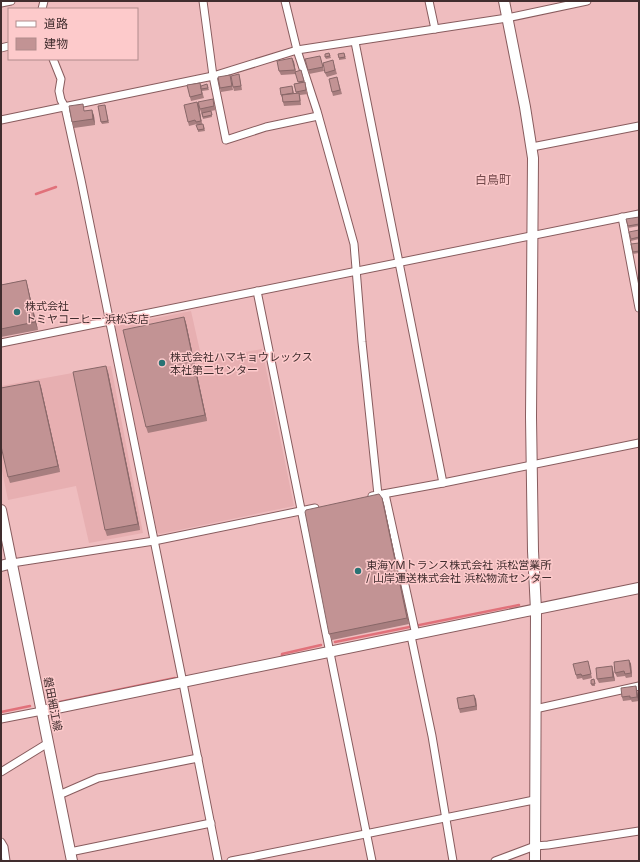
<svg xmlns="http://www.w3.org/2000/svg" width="640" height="862" viewBox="0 0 640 862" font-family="Inter,'Noto Sans JP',sans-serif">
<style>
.built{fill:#e7afb1}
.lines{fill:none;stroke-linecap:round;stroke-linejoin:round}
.stream{stroke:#e1717a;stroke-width:2.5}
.street-casing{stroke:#885c5e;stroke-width:9}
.secondary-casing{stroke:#885c5e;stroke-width:12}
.street{stroke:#fff;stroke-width:7}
.secondary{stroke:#fff;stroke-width:10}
.wall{fill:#a77e7f}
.shaded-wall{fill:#886768}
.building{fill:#c29394;stroke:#886768}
.poi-dot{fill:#297374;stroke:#fdcacb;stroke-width:1.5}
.labels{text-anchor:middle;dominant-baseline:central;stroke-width:3;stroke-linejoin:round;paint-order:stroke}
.poi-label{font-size:11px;fill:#402d2e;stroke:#fdcacb;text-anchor:start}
.street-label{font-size:11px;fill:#402d2e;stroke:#fdcacb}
.neighbourhood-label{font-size:12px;fill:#744a4c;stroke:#fdcacb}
</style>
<rect width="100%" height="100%" fill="#efbdbf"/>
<g class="built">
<polygon points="191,311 202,360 262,349 294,506 160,534 157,532 115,326"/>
<polygon points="111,366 143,533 89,543 76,486 8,500 1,466 1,386"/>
</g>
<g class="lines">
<g class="stream">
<polyline points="36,194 56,187"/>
<polyline points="335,642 519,605"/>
<polyline points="281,658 282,657 282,654 321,645"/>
<polyline points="50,704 175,678"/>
<polyline points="1,712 30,706"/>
</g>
<g class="street-casing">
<g id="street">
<polyline points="203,1 213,76 226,140 266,127 318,116"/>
<polyline points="285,1 297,50 317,111 354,244 362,342 378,495"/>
<polyline points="429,1 435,29"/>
<polyline points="1,3 11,1"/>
<polyline points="42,9 44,1"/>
<polyline points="355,42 443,483"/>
<polyline points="1,48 9,46"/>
<polyline points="53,59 61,79 59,91 61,100 65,107 81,180 183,683 218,861"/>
<polyline points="1,120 213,76 297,50 507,18 587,1"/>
<polyline points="532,147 639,126"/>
<polyline points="622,217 639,308"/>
<polyline points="257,291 372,861"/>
<polyline points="1,343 639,214"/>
<polyline points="385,494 416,635"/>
<polyline points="372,496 443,483 639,443"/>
<polyline points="12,563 154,541 315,508"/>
<polyline points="411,636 432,736 453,861"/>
<polyline points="535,709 639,686"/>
<polyline points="1,719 42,711"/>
<polyline points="1,772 48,743"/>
<polyline points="59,795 98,778 198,758"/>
<polyline points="1,842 4,847 6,861"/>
<polyline points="70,852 211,823"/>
<polyline points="231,861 534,800"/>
<polyline points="495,861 535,846 548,845 639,831"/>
</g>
</g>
<g class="secondary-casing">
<g id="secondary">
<polyline points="504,1 525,107 533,158 531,417 533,551 536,610 535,861"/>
<polyline points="1,510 72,861"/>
<polyline points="1,566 12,563"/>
<polyline points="42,711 639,588"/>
</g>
</g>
<use href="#street" class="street"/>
<use href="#secondary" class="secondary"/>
</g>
<g class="wall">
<polygon points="329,53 331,58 326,59 325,57"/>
<polygon points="344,53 346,59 339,60 339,58"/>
<polygon points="292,58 294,62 296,72 301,70 306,86 308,94 300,95 301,105 284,106 283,102 282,96 281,97 281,95 292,86 294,93 296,93 294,84 299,83 296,74 281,75 279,71"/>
<polygon points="321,60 324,71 309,74 308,70"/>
<polygon points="334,64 337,74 327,77 325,73"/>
<polygon points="230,75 231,79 233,90 221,92 220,88"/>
<polygon points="337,77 342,94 333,96 332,92"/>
<polygon points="240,78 242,90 234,91 233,87"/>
<polygon points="200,83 201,86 207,84 209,90 202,91 204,98 191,101 190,97"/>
<polygon points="197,102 199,106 202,124 204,126 205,131 198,132 197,124 189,126 188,122"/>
<polygon points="214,103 216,110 211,111 212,117 203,119 200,109"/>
<polygon points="105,105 109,123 102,124 101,122"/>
<polygon points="92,110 94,116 95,125 74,128 72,122 86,111"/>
<polygon points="639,217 639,226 628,228 628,226"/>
<polygon points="639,230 639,239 631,241 631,239"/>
<polygon points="639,243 639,253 633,254 633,252"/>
<polygon points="26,280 28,288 38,330 1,337 1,285"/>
<polygon points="184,317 186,323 207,421 148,433 146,427"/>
<polygon points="108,372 140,530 107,536 105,530"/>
<polygon points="39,381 41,387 60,472 10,483 8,477"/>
<polygon points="382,498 384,504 409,624 332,640 329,634"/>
<polygon points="629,660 631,664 632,677 626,678 625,676 617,677 615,673"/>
<polygon points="589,665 592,678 583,680 582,678 577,679 576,675"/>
<polygon points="612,666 613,670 615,681 599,683 597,679"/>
<polygon points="594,681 595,686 592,686 591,684"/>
<polygon points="636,686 637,690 639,701 632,702 631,700 623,701 622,697"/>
<polygon points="476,699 477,710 460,713 459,709"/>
</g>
<g class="shaded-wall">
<polygon points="292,58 294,62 296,74"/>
<polygon points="197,102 199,106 202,125 201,121"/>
<polygon points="92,110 94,116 95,125 93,119"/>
<polygon points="26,280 28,288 38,330 35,322"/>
<polygon points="184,317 186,323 207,421 205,415"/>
<polygon points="106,366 108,372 140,530 138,524"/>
<polygon points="39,381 41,387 60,472 58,466"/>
<polygon points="382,498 384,504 409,624 407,618"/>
<polygon points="629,660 631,664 632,677 631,673"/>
<polygon points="612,666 613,670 615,681 613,677"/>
<polygon points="636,686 637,690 639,701 637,697"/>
<polygon points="474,695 476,699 477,710 476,706"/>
</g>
<g class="building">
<polygon points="329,53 330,56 325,57 325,54"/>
<polygon points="344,53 345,57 339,58 338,54"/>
<polygon points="320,56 323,67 308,70 305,59"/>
<polygon points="292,58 295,70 279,71 277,61"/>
<polygon points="333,60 335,70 325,73 323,63"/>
<polygon points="301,70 304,81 298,82 295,72"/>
<polygon points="239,74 241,86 233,87 231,76"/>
<polygon points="230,75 232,86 220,88 218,77"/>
<polygon points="337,77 340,90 332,92 329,79"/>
<polygon points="305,82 306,90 296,92 294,84"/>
<polygon points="200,83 202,94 190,97 187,85"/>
<polygon points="207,84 208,88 201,89 201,86"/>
<polygon points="292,86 293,93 281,95 280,88"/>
<polygon points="299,93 300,101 283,102 282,95"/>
<polygon points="213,99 214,106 200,109 198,102"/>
<polygon points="197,102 201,121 196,122 195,120 188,122 184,105"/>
<polygon points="83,104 84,111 92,110 93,119 72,122 69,106"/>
<polygon points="105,105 108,121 101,122 98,106"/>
<polygon points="211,111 212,115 203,117 202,113"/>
<polygon points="203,124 204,129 198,130 196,125"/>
<polygon points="639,217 639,224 628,226 626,219"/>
<polygon points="639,230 639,237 631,239 629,232"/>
<polygon points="639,243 639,251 633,252 631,244"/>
<polygon points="26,280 35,322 1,329 1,285"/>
<polygon points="184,317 205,415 146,427 123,330"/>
<polygon points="106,366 138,524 105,530 73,372"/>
<polygon points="39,381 58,466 8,477 1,446 1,388"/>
<polygon points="379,494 382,498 407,618 329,634 305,512 306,510"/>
<polygon points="629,660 631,673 625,674 624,671 615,673 614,662"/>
<polygon points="588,661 591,674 582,676 581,674 576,675 573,664"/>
<polygon points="612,666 613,677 597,679 596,668"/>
<polygon points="594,679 595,684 591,684 591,680"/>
<polygon points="636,686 637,697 630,698 630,696 622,697 621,688"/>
<polygon points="474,695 476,706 459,709 457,698"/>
</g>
<g class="poi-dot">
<circle cx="17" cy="312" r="4"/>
<circle cx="162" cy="363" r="4"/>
<circle cx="358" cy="571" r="4"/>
</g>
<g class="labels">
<g class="poi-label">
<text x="25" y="306">株式会社<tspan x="25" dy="13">トミヤコーヒー 浜松支店</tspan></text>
<text x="170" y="357">株式会社ハマキョウレックス<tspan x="170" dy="13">本社第二センター</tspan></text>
<text x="366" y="565">東海YMトランス株式会社 浜松営業所<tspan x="366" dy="13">/ 山岸運送株式会社 浜松物流センター</tspan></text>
</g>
<g class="street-label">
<text transform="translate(53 704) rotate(79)">磐田細江線</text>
</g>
<g class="neighbourhood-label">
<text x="493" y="179">白鳥町</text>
</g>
</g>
<rect width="640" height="862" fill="none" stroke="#402d2e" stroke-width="4"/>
<rect x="8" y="8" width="130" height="52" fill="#fdcacb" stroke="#b18b8c"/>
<rect x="16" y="21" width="20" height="6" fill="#ffffff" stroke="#b18b8c"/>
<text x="44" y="28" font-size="12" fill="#402d2e">道路</text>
<rect x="16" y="38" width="20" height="12" fill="#c29394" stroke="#b18b8c"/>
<text x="44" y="48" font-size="12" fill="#402d2e">建物</text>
</svg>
